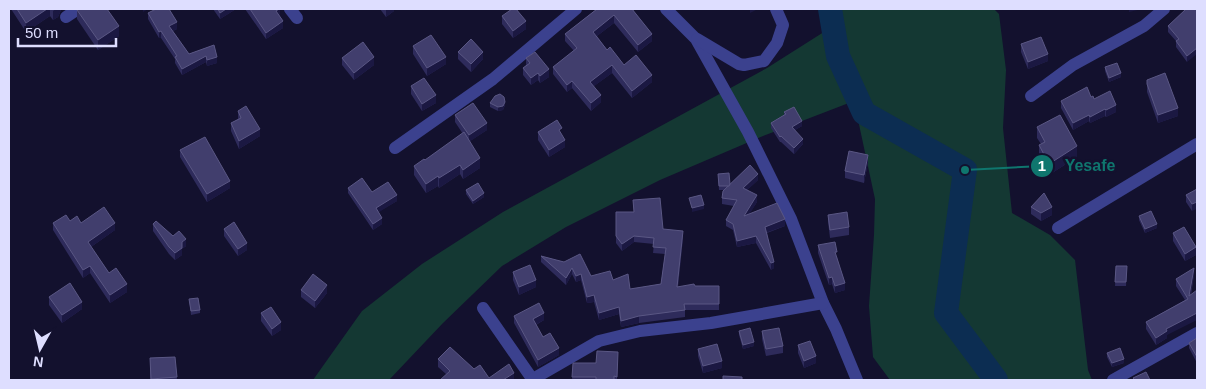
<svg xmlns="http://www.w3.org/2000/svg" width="1206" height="389" viewBox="0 0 1206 389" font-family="Arial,sans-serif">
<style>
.green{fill:#143833}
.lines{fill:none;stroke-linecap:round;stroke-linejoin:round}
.river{stroke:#0c2d52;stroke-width:24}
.street{stroke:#3b418e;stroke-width:12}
.wall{fill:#2e2b5b}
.shaded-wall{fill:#1b1842}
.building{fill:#413e6d;stroke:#5a5784}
.leader{fill:none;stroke:#0f766e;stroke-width:2}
.callout-dot{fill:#0f766e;stroke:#13112e;stroke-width:2}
.mark-label{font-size:15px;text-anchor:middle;font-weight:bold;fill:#fff}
.callout-label{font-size:16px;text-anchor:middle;font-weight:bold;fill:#0f766e;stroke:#13112e;stroke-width:5;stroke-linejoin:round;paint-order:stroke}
</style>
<rect width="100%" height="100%" fill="#13112e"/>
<polygon class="green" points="819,9 994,9 999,14 1006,70 1003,128 1012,213 1050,235 1075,260 1088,370 1092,380 890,380 873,357 869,306 874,235 875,199 854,101 763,136 660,180 566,227 502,266 443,323 389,380 313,380 362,311 422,264 503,212 767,68 827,30"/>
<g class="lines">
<polyline class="river" points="830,9 838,56 864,113 965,170 946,313 996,380"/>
<g class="street">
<polyline points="290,9 297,18"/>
<polyline points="666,9 696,39 748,132 791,219 823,303 836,329 857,380"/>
<polyline points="66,17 78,9"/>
<polyline points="697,39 739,64 744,65 764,61 777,43 783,25 776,9"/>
<polyline points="1031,96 1073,65 1144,26 1164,9"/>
<polyline points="395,148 493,79 576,9"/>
<polyline points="1058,228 1197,144"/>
<polyline points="483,308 533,380"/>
<polyline points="533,379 599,341 640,331 711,323 823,303"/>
<polyline points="1113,380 1197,333"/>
</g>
</g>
<g class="wall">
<polygon points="11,9 64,9 61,10 58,17 53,20 50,16 26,32"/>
<polygon points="213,9 236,9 220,19"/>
<polygon points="245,9 280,9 280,15 279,16 283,28 266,39"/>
<polygon points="380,9 394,9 394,11 386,17"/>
<polygon points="597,9 633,10 652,41 638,52 614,23 597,36 607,50 624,65 652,82 632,98 612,73 594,86 601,102 591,111 572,88 567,92 553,74 553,67 574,51 565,41 565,34"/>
<polygon points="1197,9 1187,62 1176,47 1176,41 1168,32 1168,26"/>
<polygon points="77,10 119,36 98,50 77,19"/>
<polygon points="148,13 177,29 173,31 189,54 214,45 217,63 207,66 206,62 182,75 175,63 175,59 161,38 159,38 148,19"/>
<polygon points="502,16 526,29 513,38 502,24"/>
<polygon points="1021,44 1048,61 1028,69 1021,52"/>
<polygon points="413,46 446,64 427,76 413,54"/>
<polygon points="458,52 483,59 471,72 458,59"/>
<polygon points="342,58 374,65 354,80 342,65"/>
<polygon points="526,58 549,77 540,83 538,80 531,85 523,75 523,68 526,65"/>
<polygon points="1105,67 1121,77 1109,82 1105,71"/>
<polygon points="1147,80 1178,116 1158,123 1147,92"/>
<polygon points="411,86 436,103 422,111 411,94"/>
<polygon points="1091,97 1116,112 1106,117 1105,116 1090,123 1089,121 1073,130 1061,108 1061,101"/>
<polygon points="490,103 505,105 503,110 498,111 490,107"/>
<polygon points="238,111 260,136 239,149 231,131 231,123 238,119"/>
<polygon points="784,112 802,126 795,130 803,144 794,154 781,142 780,142 771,128 771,123 784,115"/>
<polygon points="455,115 487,130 470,141 480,168 463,179 460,174 439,188 438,186 426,193 414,175 414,166 425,160 463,134 455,122"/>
<polygon points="1037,127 1077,157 1049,175 1039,156 1039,145 1041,144 1037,138"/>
<polygon points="538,132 565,147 549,157 538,140"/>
<polygon points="180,150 230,188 207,202 180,157"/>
<polygon points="868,162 864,183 845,178 845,171"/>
<polygon points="718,174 730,184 758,180 747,190 757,202 749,214 785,226 767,233 774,268 771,270 756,243 737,247 733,230 726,226 726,220 734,206 722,204 722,198 725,190 719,190"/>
<polygon points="348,188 372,192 397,201 378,212 382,224 373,230 348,193"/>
<polygon points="1197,189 1192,211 1186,202 1186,195"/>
<polygon points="466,190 484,197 473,204 466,194"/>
<polygon points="633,200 663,229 683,238 678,287 719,286 719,310 685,310 685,317 639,323 621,327 619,314 599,320 594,302 587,303 581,280 576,282 572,274 566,285 541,262 541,256 564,262 591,276 613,280 630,289 661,284 665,254 653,253 654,244 634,242 622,251 616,243 616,212 634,212"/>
<polygon points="1031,207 1052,215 1041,221 1031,214"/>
<polygon points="828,215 849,227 849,235 830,238 828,222"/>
<polygon points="1139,216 1157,228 1145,233 1139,220"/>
<polygon points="70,221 81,223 115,230 91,247 109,273 127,292 110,303 90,273 83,278 53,230 53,223"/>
<polygon points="153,224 173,236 186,246 182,249 182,255 175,260 169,254 153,231"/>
<polygon points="224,229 247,250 238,256 224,236"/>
<polygon points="1173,233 1196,255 1185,261 1173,241"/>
<polygon points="818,245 837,257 845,290 835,293 832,284 829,285 818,253"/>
<polygon points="1116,266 1127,266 1126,286 1115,286"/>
<polygon points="513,272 536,287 519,295 513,280"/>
<polygon points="1194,275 1191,295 1167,335 1167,338 1156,345 1146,329 1146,322 1185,300 1176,286 1176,279"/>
<polygon points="301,290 327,293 315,308 301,297"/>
<polygon points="49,297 82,309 62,323 49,305"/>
<polygon points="189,299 200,310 200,313 191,315"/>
<polygon points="261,313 281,330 272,336 261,321"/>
<polygon points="514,316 544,320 536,325 543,337 559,355 538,367 514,323"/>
<polygon points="739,331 754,346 743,349 739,335"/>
<polygon points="762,331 783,346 783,353 766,356 762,339"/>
<polygon points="1197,338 1197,363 1189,348 1189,343"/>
<polygon points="798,345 816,363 804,368 798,353"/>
<polygon points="698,349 722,368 703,373 698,356"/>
<polygon points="618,352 617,380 572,380 573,363 596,363"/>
<polygon points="1107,353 1124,363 1112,367 1107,357"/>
<polygon points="175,357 177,380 150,380 150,358"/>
<polygon points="438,359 474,369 489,378 514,380 446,374 438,367"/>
</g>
<g class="shaded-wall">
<polygon points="47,9 50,9 50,16 26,32 26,23"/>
<polygon points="56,9 64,9 61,10 58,17 53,20 53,11"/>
<polygon points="143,9 148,9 143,12"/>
<polygon points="226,9 236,9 220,19 220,13"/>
<polygon points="279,9 280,9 280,15 276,18 276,11"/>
<polygon points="387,9 394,9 394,11 386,17 386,10"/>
<polygon points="750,9 758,9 750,13"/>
<polygon points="1129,9 1142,9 1129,12"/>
<polygon points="614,15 614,23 593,39 593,32"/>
<polygon points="283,21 283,28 266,39 266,33"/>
<polygon points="526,21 526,29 513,38 513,31"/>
<polygon points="177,22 177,29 169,33 169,26"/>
<polygon points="119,26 119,36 98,50 98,40"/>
<polygon points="161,31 161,38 159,38 159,32"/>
<polygon points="652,34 652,41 638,52 638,45"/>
<polygon points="1197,48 1197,54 1187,62 1187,56"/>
<polygon points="483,52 483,59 471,72 471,64"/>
<polygon points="1048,54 1048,61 1028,69 1028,62"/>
<polygon points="206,56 206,62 182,75 182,69"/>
<polygon points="217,57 217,63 207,66 207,60"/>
<polygon points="374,57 374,65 354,80 354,73"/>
<polygon points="446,57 446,64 427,76 427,68"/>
<polygon points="612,65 612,73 590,89 590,82"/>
<polygon points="549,69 549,77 540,83 540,76"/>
<polygon points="538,73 538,80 531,85 531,78"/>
<polygon points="1121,73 1121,77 1109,82 1109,78"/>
<polygon points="652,75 652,82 632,98 632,91"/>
<polygon points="572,81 572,88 567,92 567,85"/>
<polygon points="436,95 436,103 422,111 422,104"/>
<polygon points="601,95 601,102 591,111 591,103"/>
<polygon points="505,102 505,105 503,110 498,111 498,107"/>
<polygon points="1116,105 1116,112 1106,117 1106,110"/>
<polygon points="1178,108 1178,116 1158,123 1158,115"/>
<polygon points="1105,109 1105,116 1090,123 1090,117"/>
<polygon points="1089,115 1089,121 1073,130 1073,123"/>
<polygon points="802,121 802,126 792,132 792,127"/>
<polygon points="487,123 487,130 469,142 469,135"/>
<polygon points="260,129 260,136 239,149 239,141"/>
<polygon points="803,139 803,144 794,154 794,148"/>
<polygon points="565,140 565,147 549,157 549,150"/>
<polygon points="1077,146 1077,157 1049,175 1049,164"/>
<polygon points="868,155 868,162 864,183 864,175"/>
<polygon points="480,158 480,168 463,179 463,170"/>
<polygon points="460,165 460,174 439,188 439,178"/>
<polygon points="758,174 758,180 743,194 743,188"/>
<polygon points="438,176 438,186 426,193 426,184"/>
<polygon points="230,181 230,188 207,202 207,194"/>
<polygon points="484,193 484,197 473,204 473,201"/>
<polygon points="397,195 397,201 376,214 376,208"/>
<polygon points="757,195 757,202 744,223 744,216"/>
<polygon points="1197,202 1197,209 1192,211 1192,204"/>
<polygon points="704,205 704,209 692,212 692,208"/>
<polygon points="1052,207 1052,215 1041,221 1041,213"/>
<polygon points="382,218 382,224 373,230 373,224"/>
<polygon points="785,219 785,226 765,233 765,227"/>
<polygon points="115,223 115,230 88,249 88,242"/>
<polygon points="1157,224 1157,228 1145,233 1145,229"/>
<polygon points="683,231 683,238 677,294 677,287"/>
<polygon points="634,236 634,242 622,251 622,244"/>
<polygon points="756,236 756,243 737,247 737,241"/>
<polygon points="186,239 186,246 182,249 182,255 175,260 175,253 182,242"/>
<polygon points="247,243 247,250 238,256 238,249"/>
<polygon points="1196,247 1196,255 1185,261 1185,254"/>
<polygon points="774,262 774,268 771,270 771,263"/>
<polygon points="90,266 90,273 83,278 83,270"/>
<polygon points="572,268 572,274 566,285 566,278"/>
<polygon points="1194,268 1194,275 1189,302 1189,296"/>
<polygon points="581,274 581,280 576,282 576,276"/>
<polygon points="832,277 832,284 829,285 829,278"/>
<polygon points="536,280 536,287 519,295 519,287"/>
<polygon points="845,283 845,290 835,293 835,286"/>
<polygon points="127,284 127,292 110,303 110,295"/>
<polygon points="327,285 327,293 315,308 315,301"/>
<polygon points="594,295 594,302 587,303 587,297"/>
<polygon points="82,302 82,309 62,323 62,315"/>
<polygon points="619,307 619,314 599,320 599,313"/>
<polygon points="544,313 544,320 533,326 533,319"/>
<polygon points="1197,313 1197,320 1167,335 1167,338 1156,345 1156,338 1166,329"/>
<polygon points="639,316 639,323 621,327 621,321"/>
<polygon points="281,322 281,330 272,336 272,329"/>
<polygon points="754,342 754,346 743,349 743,345"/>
<polygon points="559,348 559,355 538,367 538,360"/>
<polygon points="816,356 816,363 804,368 804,361"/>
<polygon points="1124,359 1124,363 1112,367 1112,363"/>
<polygon points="722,361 722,368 703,373 703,366"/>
<polygon points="514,373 514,380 503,380"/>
</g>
<g class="building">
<polygon points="17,9 47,9 26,23"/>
<polygon points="79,9 107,9 119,26 98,40 77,10"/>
<polygon points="156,9 169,9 177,22 169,26 189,54 214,45 217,57 207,60 206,56 182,69 175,57 177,56 161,31 159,32 148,13"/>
<polygon points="218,9 226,9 220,13"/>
<polygon points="250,9 279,9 276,11 283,21 266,33"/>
<polygon points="512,9 516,9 526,21 513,31 502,16"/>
<polygon points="597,9 632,9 652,34 638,45 614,15 593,32 607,50 610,47 624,65 636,55 652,75 632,91 612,65 590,82 601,95 591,103 572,81 567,85 553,67 577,48 565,34"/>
<polygon points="1186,9 1197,9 1197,48 1187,56 1176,41 1179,39 1168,26"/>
<polygon points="431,35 446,57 427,68 413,46"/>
<polygon points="1041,37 1048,54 1028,62 1021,44"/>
<polygon points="471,39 483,52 471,64 458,52"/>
<polygon points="363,42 374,57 354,73 342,58"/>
<polygon points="535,52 549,69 540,76 538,73 531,78 523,68 530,63 526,58"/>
<polygon points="1117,63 1121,73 1109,78 1105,67"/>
<polygon points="1165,73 1178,108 1158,115 1147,84 1147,80"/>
<polygon points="424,78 436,95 422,104 411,86"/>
<polygon points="1087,87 1091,97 1093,96 1094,99 1110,91 1116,105 1106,110 1105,109 1090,117 1089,115 1073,123 1061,101"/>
<polygon points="500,94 504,97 505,102 503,106 498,107 490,103 495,96"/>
<polygon points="473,103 487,123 469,135 455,115"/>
<polygon points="246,106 260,129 239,141 231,123 241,118 238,111"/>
<polygon points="794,107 802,121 792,127 803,139 794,148 781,136 780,137 771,123 786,114 784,112"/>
<polygon points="1060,115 1077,146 1049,164 1039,145 1045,142 1037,127"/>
<polygon points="557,120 562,128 559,130 565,140 549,150 538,132"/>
<polygon points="464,132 480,158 463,170 460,165 439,178 438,176 426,184 414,166 424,159 425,160"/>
<polygon points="205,137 230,181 207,194 180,150"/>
<polygon points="849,151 868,155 864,175 845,171"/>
<polygon points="750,165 758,174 743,188 757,195 744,216 777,203 785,219 765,227 774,262 771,263 756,236 737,241 733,224 726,220 737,200 722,198 723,191"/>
<polygon points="729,173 730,184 729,186 719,186 718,174"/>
<polygon points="362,178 372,192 388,182 397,195 376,208 382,218 373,224 348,188"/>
<polygon points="478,183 484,193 473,201 466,190"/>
<polygon points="1197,189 1197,202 1192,204 1186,195"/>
<polygon points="1044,193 1052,207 1041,213 1031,207"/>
<polygon points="701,195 704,205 692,208 689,198"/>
<polygon points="660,198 663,229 683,231 677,287 694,284 695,286 719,286 719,304 684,304 685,310 639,316 621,321 619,307 599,313 594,295 587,297 581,274 576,276 572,268 566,278 541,256 564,262 580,254 591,276 610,271 613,280 628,274 630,289 661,284 666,248 653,247 654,238 634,236 622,244 616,236 616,212 634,212 633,200"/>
<polygon points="104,207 115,223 88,242 109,273 116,268 127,284 110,295 90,266 83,270 53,223 66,215 70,221 77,216 81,223"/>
<polygon points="1151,211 1157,224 1145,229 1139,216"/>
<polygon points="847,212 849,227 830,230 828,215"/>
<polygon points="156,221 173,236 179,231 186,239 182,242 182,248 175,253 169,247 153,224"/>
<polygon points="234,222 247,243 238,249 224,229"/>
<polygon points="1184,227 1196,247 1185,254 1173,233"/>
<polygon points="835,242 837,252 835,252 845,283 835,286 832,277 829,278 818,245"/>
<polygon points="530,265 536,280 519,287 513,272"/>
<polygon points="1116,266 1127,266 1126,282 1115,282"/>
<polygon points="1194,268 1189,296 1197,290 1197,313 1166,329 1167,331 1156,338 1146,322 1188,299 1176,279"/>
<polygon points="313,274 327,285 315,301 301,290"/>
<polygon points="70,283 82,302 62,315 49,297"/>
<polygon points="198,298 200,310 191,311 189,299"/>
<polygon points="539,303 544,313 533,319 543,337 550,333 559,348 538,360 514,316"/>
<polygon points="271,307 281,322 272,329 261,313"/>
<polygon points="750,328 754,342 743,345 739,331"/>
<polygon points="779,328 783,346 766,349 762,331"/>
<polygon points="1197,338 1197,357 1189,343"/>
<polygon points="810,341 816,356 804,361 798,345"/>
<polygon points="717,344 722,361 703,366 698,349"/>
<polygon points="450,347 474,369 480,365 489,378 509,364 514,373 503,380 440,380 450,371 438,359"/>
<polygon points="1120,348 1124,359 1112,363 1107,353"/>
<polygon points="597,351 618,352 617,377 614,376 614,380 596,380 596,377 572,377 573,363 596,363"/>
<polygon points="175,357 177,377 151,379 150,358"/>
<polygon points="1146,372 1150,380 1135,380 1133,378"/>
<polygon points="723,376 742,377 742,380 723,380"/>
</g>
<path class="leader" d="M965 170L1042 166"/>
<g class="callout-dot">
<circle cx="965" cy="170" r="5"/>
<circle cx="1042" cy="166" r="12"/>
</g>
<g class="mark-label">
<text x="1042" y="171">1</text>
</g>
<g class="callout-label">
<text x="1090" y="171">Yesafe</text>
</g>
<rect width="1206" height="389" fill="none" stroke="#dedeff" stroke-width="20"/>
<g transform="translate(40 349) rotate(188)" stroke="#13112e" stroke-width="4" paint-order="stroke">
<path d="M0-4L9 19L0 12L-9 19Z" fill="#dedeff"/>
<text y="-8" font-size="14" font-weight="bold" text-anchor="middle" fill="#dedeff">N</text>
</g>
<path d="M18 38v8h98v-8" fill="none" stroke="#dedeff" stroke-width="2.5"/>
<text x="25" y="38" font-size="15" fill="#dedeff" stroke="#13112e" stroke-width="4" paint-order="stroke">50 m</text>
</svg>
